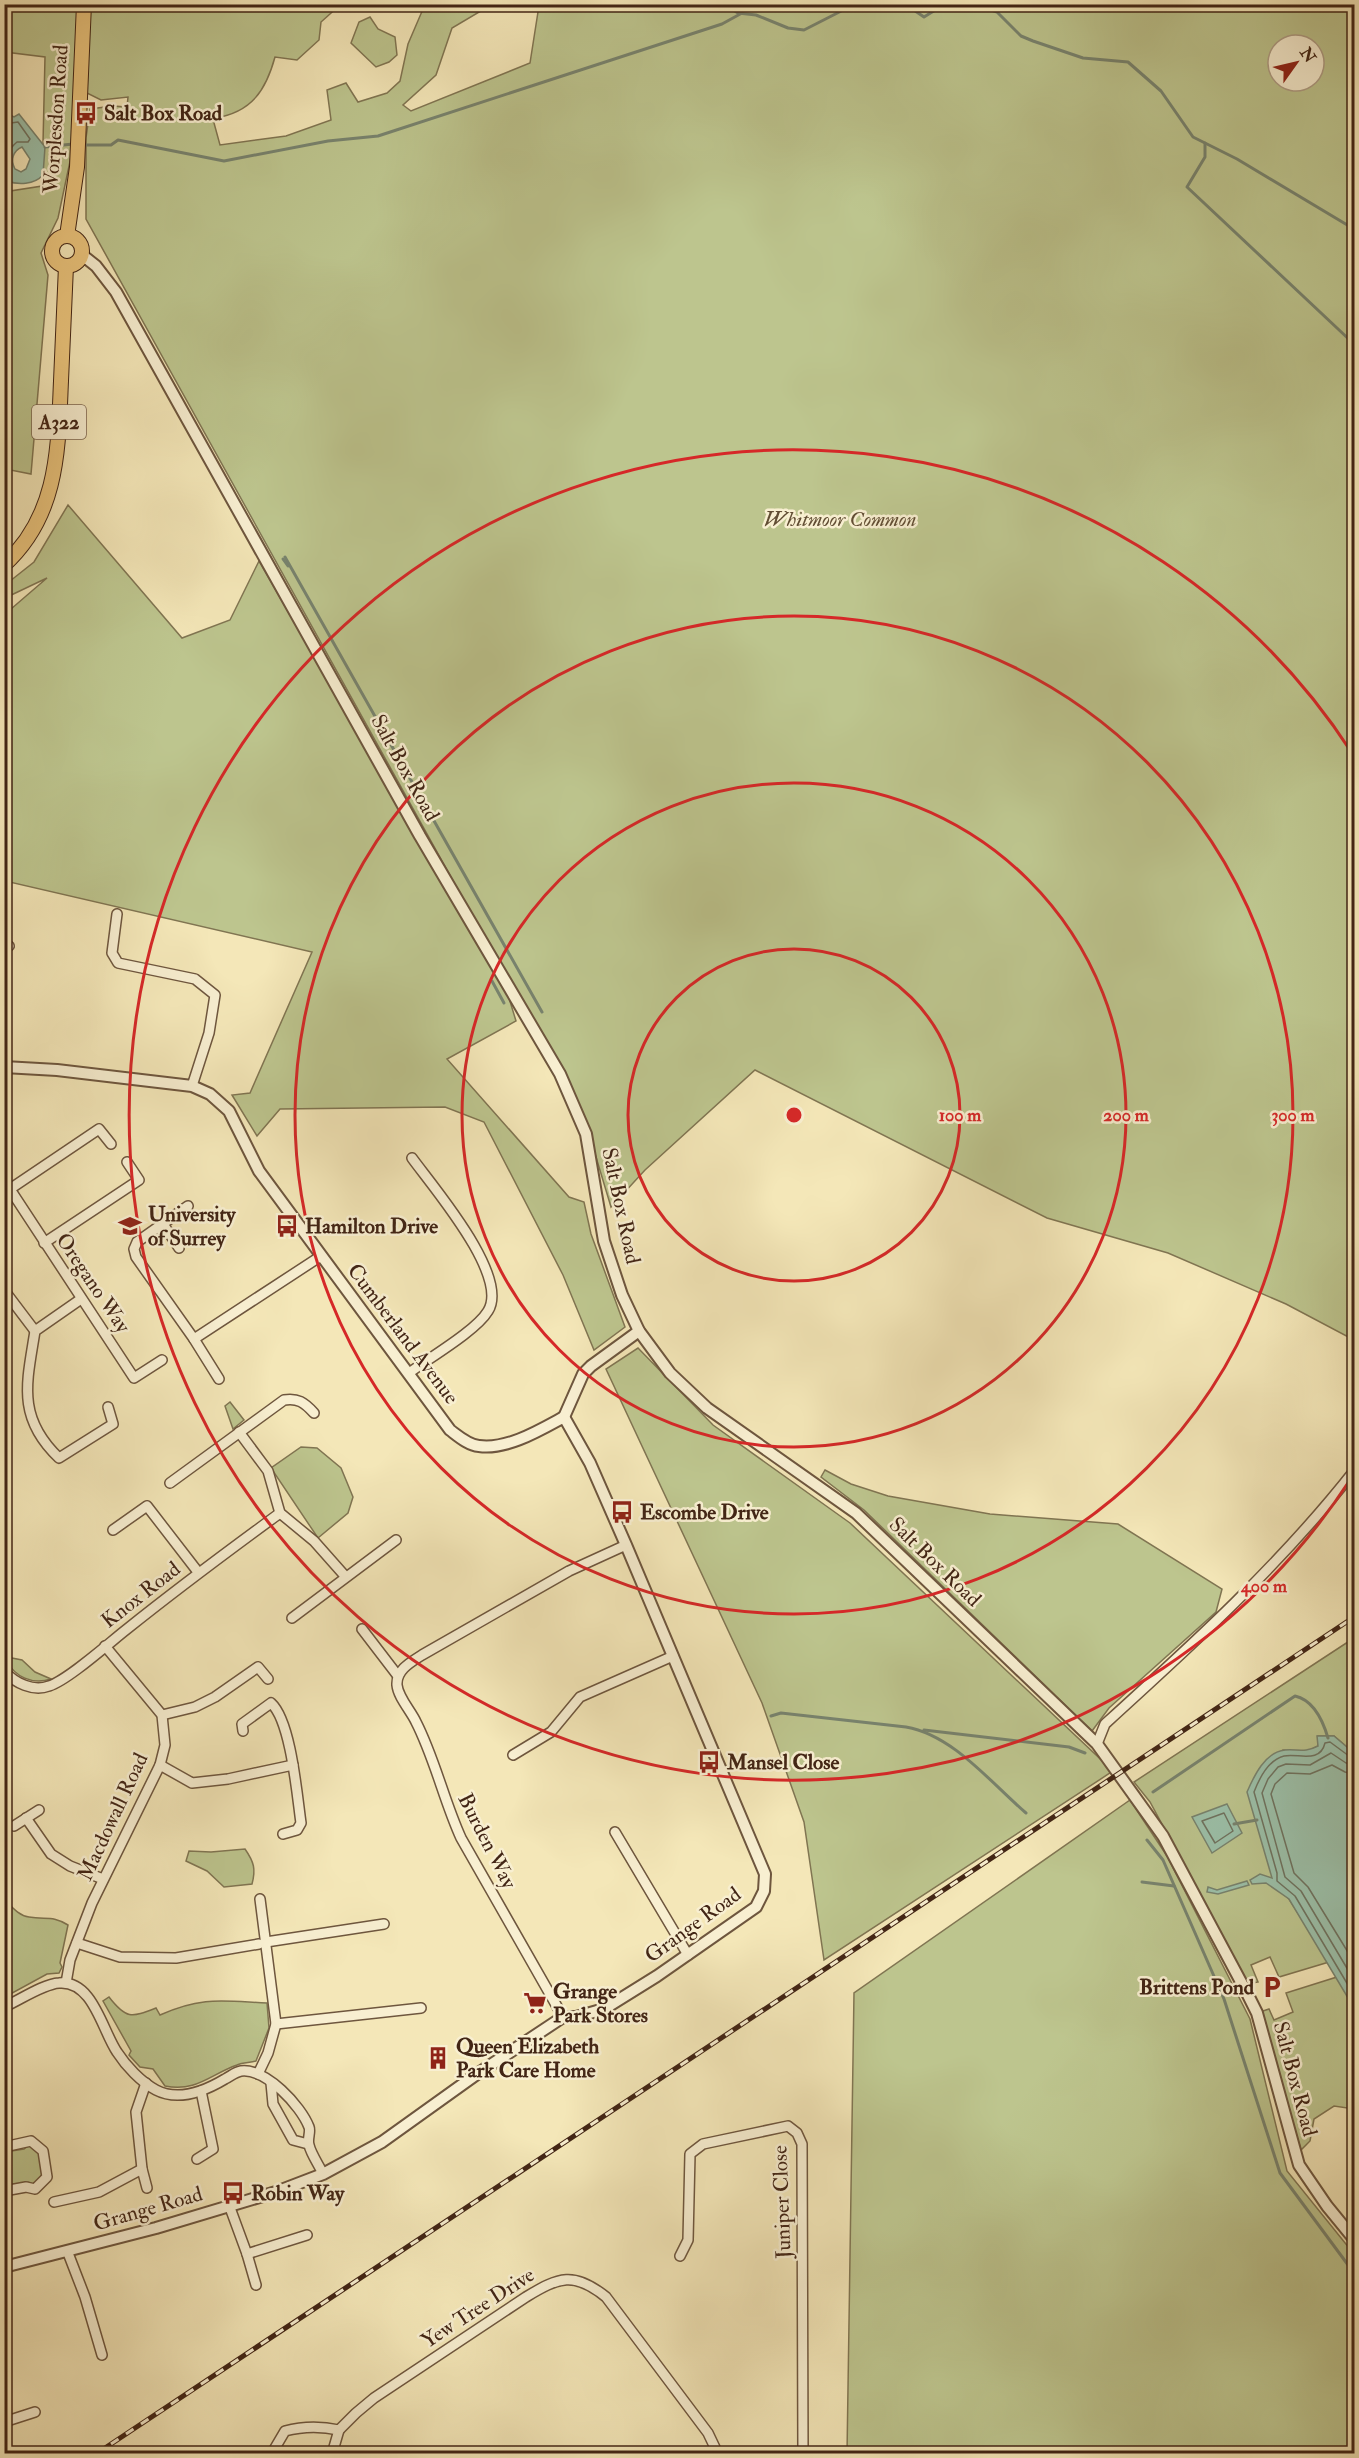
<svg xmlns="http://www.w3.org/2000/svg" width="1359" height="2458" viewBox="0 0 1359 2458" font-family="'IM FELL Double Pica',serif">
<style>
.green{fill:#bdc58e;stroke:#807552;stroke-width:1.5;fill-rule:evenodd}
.water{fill:#9cc1aa;stroke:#78836e;stroke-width:1.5;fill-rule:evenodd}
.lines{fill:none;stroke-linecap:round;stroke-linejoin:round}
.shore{stroke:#6f7360;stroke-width:1.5}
.stream{stroke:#78836e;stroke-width:3}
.minor-casing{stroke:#6e563e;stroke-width:12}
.tertiary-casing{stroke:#6e563e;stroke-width:14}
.primary-casing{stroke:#422515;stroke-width:16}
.minor{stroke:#f8efd1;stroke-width:9}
.tertiary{stroke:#f8efd1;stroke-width:10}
.primary{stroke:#eac47c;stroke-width:14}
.rail-casing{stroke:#422515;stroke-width:5}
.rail{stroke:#f8efd1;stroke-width:3;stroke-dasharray:9;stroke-linecap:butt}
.ring{fill:none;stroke:#d62828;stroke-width:3}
.labels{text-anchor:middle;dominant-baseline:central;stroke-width:5;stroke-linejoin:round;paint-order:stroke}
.shield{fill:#f8efd1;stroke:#79624d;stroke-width:1.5}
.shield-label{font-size:20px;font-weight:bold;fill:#422515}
.poi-label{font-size:21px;font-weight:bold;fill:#422515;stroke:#f8efd1;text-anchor:start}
.street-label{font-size:21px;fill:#422515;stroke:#f8efd1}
.park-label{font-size:21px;font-style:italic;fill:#614d33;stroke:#f8efd1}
.centre{fill:#d62828;stroke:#f8efd1;stroke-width:3}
.ring-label{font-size:18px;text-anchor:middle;font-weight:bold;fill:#d62828;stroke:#f8efd1;stroke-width:5;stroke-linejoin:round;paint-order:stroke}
</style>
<rect width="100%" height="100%" fill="#f4e7b8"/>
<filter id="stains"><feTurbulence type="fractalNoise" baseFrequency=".00333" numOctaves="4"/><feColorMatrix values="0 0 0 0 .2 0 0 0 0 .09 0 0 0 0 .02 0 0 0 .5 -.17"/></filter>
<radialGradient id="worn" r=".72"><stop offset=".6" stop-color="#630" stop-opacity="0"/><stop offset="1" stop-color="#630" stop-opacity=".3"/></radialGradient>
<g class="green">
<path d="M1324 4 1328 7 1333 5H1354V1340L1286 1304 1168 1253 1047 1218 755 1070 645 1170 611 1207 584 1117 86 219V138L90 109 113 106 127 107 128 97 101 100 87 93 90 5H340L321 22 319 40 297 60 275 57C266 90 252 112 215 118L214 123 220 145 286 136 331 120 327 90 346 83 358 102 387 93 400 81 408 44 423 9 434 5H491L452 28 436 75 403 105 411 111 530 63 538 12 542 5ZM1278 45H1314V81H1278Z"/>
<polygon points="5,5 79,5 75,138 58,218 41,253 48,275 31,474 5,469 4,192 42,186 45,57 5,52"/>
<polygon points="370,17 378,29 395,37 397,55 389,62 376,67 351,43 359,22"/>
<polygon points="68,505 182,638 230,620 259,561 509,998 516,1021 447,1059 569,1197 584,1202 591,1234 625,1327 594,1350 563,1275 484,1122 445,1107 280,1109 257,1136 232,1095 250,1093 312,952 5,881 4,615 47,578 5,598 5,585 34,562"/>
<polygon points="638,1348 713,1425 850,1523 1113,1771 824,1960 804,1822 762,1703 606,1369"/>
<polygon points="230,1402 244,1420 233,1429 225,1406"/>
<polygon points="301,1447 317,1448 341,1468 353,1497 348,1513 318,1538 271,1468"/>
<polygon points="825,1470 851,1484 888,1496 990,1514 1118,1524 1222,1589 1216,1612 1109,1708 1092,1731 864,1510 821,1477"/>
<polygon points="1354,1638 1354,1753 1334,1736 1318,1736 1318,1746 1307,1752 1283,1750 1278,1889 1289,1899 1329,1962 1279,1977 1270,1957 1251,1965 1258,1982 1248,1984 1150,1802 1134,1782"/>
<path d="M12 1658 22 1660 35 1672 51 1679C32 1685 15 1677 6 1660Z"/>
<polygon points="1130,1800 1167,1856 1250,2019 1287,2171 1354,2254 1354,2453 847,2454 854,1993"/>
<path d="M245 1849C254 1862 256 1869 252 1884L224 1887 207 1871 186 1861 189 1851 211 1852Z"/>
<path d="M5 1900C12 1907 19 1916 29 1917 46 1920 52 1915 68 1925L60 1963 62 1967 59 1973 47 1974 5 1997Z"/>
<polygon points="1337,1977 1354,2008 1354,2109 1334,2106 1314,2119 1310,2141 1301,2150 1260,2012 1269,2009 1274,2020 1293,2012 1286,1993"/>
<path d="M109 1997C126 2019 131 2018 156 2008L160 2015C202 1996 223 2001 267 2003L269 2028 256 2061C250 2063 243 2062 237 2065 209 2075 197 2092 165 2086L153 2069 140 2067 129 2055 131 2051 103 2001Z"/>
<polygon points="29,2145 40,2153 43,2173 35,2185 28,2182 5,2186 5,2152 24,2149"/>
</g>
<g class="water">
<path d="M19 114 45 147 43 175C34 185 18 185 7 181L5 177 4 120 10 115 14 117ZM22 147 30 159 26 169 21 172 15 169C10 160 13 151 22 147Z"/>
<path d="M1317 1736H1334L1354 1753V2008L1289 1899 1266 1883 1252 1884 1250 1880 1260 1874 1272 1878 1247 1792C1254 1776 1265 1752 1285 1750 1299 1749 1304 1753 1318 1746Z"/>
<polygon points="1227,1804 1242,1833 1212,1853 1192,1817"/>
<polygon points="1247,1881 1249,1885 1218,1894 1207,1892 1208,1887 1217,1890"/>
</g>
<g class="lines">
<g class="shore">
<path d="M4 124 18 122 30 139 28 142H17C7 150 5 160 9 172L4 175"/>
<path d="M1354 1757 1349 1756 1330 1742 1325 1743C1320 1764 1298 1753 1284 1756 1268 1760 1259 1779 1254 1792L1277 1873V1881L1295 1896 1354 1995"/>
<polyline points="1354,1765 1346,1763 1331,1753 1310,1765 1286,1764 1278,1767 1268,1779 1262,1793 1285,1877 1301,1891 1354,1980"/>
<polyline points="1354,1774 1345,1772 1332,1765 1310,1774 1287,1773 1275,1784 1271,1794 1294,1873 1308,1887 1354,1962"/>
<polygon points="1224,1813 1233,1831 1215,1843 1202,1821"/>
</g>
<g class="stream">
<polyline points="723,4 738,13 756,15 788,28 804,30 855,4"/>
<polyline points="905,4 924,17 945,4"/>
<polyline points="974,4 997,12 1021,36 1033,41 1083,58 1128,62 1161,91 1193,137 1237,159 1354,229"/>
<polyline points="1205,143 1205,157 1187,187 1354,344"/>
<polyline points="83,145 111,145 118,140 224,161 328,141 378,136 722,24 742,13"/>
<polyline points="45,147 73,144"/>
<polyline points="285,557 542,1012"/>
<polyline points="283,559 288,566"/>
<polyline points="492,981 504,1003"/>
<path d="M771 1716 781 1713 906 1727C953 1735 991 1783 1026 1813"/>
<polyline points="924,1730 1069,1747 1085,1753"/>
<path d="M1153 1792 1295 1696C1313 1700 1323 1721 1328 1738"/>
<polyline points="1234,1824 1257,1820"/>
<polyline points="1147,1840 1163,1860 1224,1999 1280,2173 1354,2273"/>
<polyline points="1142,1882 1174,1886"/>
</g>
<g class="minor-casing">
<g id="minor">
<polyline points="117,914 112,953 118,963 195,979 215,995 209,1033 192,1086"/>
<polyline points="4,945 9,946"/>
<polyline points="4,1180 134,1378 162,1360"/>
<polyline points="10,1189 99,1129 111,1144"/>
<polyline points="188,1206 137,1242 134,1249 136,1257 194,1339 321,1256"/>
<polyline points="163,1224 179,1248"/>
<polyline points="44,1243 139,1180 127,1162"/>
<polyline points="4,1290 35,1331"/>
<path d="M81 1299 35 1331C27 1382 16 1417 59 1458L113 1424 108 1407"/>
<polyline points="194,1339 219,1379"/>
<path d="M409 1373C429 1358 476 1331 488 1311 510 1276 433 1187 412 1158"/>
<polyline points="239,1432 268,1471 280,1513 314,1541 345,1576"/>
<path d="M170 1483 284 1400C298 1398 304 1402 314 1413"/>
<polyline points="113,1530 147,1506 198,1572"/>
<polyline points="292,1618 396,1540"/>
<polyline points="362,1629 398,1676"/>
<path d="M4 1671C15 1683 33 1692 49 1686 68 1680 109 1643 127 1629 177 1589 228 1551 280 1513"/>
<polyline points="162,1715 195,1707 215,1697 258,1667 268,1679"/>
<path d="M243 1731 242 1724 271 1703C291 1721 297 1795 301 1823L297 1830 283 1834"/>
<path d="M1097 1744 1105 1724C1193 1644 1280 1565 1354 1471"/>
<polyline points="513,1755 551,1732 580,1697 673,1656"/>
<polyline points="160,1765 192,1783 228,1779 293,1765"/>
<polyline points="26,1818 51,1854 70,1866 103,1879"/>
<polyline points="14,1826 39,1810"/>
<polyline points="615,1832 688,1955"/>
<polyline points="266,1942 384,1924"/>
<polyline points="77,1943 120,1957 176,1958 259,1944"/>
<polyline points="66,1983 70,1960 92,1903 160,1765 165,1745 162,1715 105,1646"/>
<path d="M4 2007C20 2000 43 1984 59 1983 93 1980 102 2030 117 2052 126 2066 141 2082 156 2090 179 2102 205 2091 225 2079 231 2076 235 2072 241 2071 266 2068 301 2106 309 2127 311 2132 307 2139 309 2145 311 2154 319 2165 323 2174"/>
<path d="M563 2017 461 1838C444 1801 435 1759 416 1722 411 1711 398 1697 397 1685 396 1670 411 1662 422 1655L569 1571 626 1545"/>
<polyline points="276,2024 421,2008"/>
<polyline points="258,2074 268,2053 276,2024 260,1899"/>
<polyline points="146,2083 136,2112 142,2169 147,2188"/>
<polyline points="271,2083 273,2104 293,2140 308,2144"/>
<polyline points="4,2147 31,2141 43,2151 47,2177 35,2189 26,2187 4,2191"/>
<polyline points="197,2159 213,2149 201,2091"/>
<polyline points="54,2202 99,2192 142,2169"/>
<polyline points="229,2205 247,2254 307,2235"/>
<polyline points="68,2253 85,2297 102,2355"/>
<polyline points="247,2254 256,2285"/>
<polyline points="680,2256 688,2240 690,2154 703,2144 788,2126 797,2133 802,2144 803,2454"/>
<polyline points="4,2422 35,2412"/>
<path d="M276 2454 275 2448 285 2431C304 2426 320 2426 339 2430L356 2413 374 2398 526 2297C559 2277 574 2271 606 2297L708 2433 718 2454"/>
<polyline points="332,2454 339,2430"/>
</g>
</g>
<g class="tertiary-casing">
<g id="tertiary">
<polyline points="81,254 96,266 116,292 420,836 560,1074 586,1134 604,1241 622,1295 639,1331 670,1373 707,1408 856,1513 1097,1744 1163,1836 1248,1995 1257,2013 1299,2165 1327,2206 1354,2239"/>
<path d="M4 1067 57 1070 192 1086 210 1094 229 1111 259 1171 450 1430C458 1436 468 1445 479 1446 507 1450 540 1430 564 1417"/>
<polyline points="564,1417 583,1374 591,1366 639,1331"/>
<polyline points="4,2267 156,2228 276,2192 323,2174 382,2142 477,2074 563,2017 576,2017 604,2009 657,1976 756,1907 764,1891 765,1874 626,1545 590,1463 564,1417"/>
</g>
</g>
<g class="primary-casing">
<g id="primary">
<polyline points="67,236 77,167 84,4"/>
<circle cx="67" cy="251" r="15"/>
<path d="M4 565C59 515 58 448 61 381 63 343 64 304 66 266"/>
</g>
</g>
<use href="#minor" class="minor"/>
<use href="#tertiary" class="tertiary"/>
<use href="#primary" class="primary"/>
<g class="rail-casing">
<polyline id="rail" points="96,2454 1354,1617"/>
</g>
<use href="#rail" class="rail"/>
</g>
<g class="ring">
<circle cx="794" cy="1115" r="166"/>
<circle cx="794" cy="1115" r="332"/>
<circle cx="794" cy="1115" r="499"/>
<path d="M1352 1477A665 665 0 1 1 1352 753"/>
</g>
<defs>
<g id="bus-bare" transform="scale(1.8)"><path d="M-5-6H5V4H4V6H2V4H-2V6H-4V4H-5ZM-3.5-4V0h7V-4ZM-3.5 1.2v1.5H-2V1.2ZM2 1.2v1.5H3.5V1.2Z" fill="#8f2418" stroke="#f8efd1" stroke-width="2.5" paint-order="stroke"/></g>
<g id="university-bare" transform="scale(1.8)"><path d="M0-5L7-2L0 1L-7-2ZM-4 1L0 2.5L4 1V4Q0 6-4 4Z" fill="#8f2418" stroke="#f8efd1" stroke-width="2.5" paint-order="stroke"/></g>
<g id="parking-bare" transform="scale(1.8)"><path d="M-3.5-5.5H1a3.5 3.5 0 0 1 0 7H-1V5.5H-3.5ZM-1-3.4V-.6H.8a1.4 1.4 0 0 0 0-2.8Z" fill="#8f2418" stroke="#f8efd1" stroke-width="2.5" paint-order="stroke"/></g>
<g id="supermarket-bare" transform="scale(1.8)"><path d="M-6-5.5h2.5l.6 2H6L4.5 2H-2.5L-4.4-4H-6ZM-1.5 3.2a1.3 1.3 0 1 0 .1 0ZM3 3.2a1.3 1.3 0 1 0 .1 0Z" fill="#8f2418" stroke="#f8efd1" stroke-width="2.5" paint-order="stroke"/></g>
<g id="building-bare" transform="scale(1.8)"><path d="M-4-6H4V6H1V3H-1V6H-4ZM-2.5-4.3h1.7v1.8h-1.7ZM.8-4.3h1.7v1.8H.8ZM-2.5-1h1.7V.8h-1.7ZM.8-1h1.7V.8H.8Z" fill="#8f2418" stroke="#f8efd1" stroke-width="2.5" paint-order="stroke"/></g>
</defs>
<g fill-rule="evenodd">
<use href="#bus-bare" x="86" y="113"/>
<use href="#university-bare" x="130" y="1226"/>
<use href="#bus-bare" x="287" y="1226"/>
<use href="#bus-bare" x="622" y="1512"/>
<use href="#bus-bare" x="709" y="1762"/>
<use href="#parking-bare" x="1272" y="1987"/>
<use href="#supermarket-bare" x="535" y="2003"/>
<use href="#building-bare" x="438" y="2058"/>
<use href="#bus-bare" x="233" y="2193"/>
</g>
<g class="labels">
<rect class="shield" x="32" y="405" width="54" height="34" rx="4.5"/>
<g class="shield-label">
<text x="59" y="422">A322</text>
</g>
<g class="poi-label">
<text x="104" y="113">Salt Box Road</text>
<text x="148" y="1214">University<tspan x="148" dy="24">of Surrey</tspan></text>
<text x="305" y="1226">Hamilton Drive</text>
<text x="640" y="1512">Escombe Drive</text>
<text x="727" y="1762">Mansel Close</text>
<text x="1254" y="1987" text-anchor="end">Brittens Pond</text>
<text x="553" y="1991">Grange<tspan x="553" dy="24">Park Stores</tspan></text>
<text x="456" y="2046">Queen Elizabeth<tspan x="456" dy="24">Park Care Home</tspan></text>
<text x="251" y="2193">Robin Way</text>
</g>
<g class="street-label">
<text transform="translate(56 119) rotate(-86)">Worplesdon Road</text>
<text transform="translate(405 768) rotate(61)">Salt Box Road</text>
<text transform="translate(621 1206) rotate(78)">Salt Box Road</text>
<text transform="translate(93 1283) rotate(56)">Oregano Way</text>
<text transform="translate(403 1334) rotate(53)">Cumberland Avenue</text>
<text transform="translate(935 1562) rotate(44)">Salt Box Road</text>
<text transform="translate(141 1595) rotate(-38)">Knox Road</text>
<text transform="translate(113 1817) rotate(-65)">Macdowall Road</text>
<text transform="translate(487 1841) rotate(63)">Burden Way</text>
<text transform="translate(693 1925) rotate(-36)">Grange Road</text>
<text transform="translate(1295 2079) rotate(75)">Salt Box Road</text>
<text transform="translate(782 2202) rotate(-92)">Juniper Close</text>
<text transform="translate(148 2209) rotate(-16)">Grange Road</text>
<text transform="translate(478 2308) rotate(-33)">Yew Tree Drive</text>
</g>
<g class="park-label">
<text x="840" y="519">Whitmoor Common</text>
</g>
</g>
<circle cx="794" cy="1115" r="9" class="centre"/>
<g class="ring-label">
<text x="960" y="1121">100 m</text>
<text x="1126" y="1121">200 m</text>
<text x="1293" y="1121">300 m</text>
<text x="1264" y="1592">400 m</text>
</g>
<rect width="1359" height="2458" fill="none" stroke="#f4e7b8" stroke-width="24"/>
<rect x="6" y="6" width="1347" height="2446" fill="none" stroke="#422515" stroke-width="3"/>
<rect x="12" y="12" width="1335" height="2434" fill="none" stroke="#422515" stroke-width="1.5"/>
<g transform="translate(1296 63) rotate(56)"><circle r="28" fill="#f8efd1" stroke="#af9e86" stroke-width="1.5"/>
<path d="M0-4.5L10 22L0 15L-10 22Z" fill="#8f2418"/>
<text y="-9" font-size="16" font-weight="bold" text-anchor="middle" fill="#422515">N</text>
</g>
<rect width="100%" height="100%" filter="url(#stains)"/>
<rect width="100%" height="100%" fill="url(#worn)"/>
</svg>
